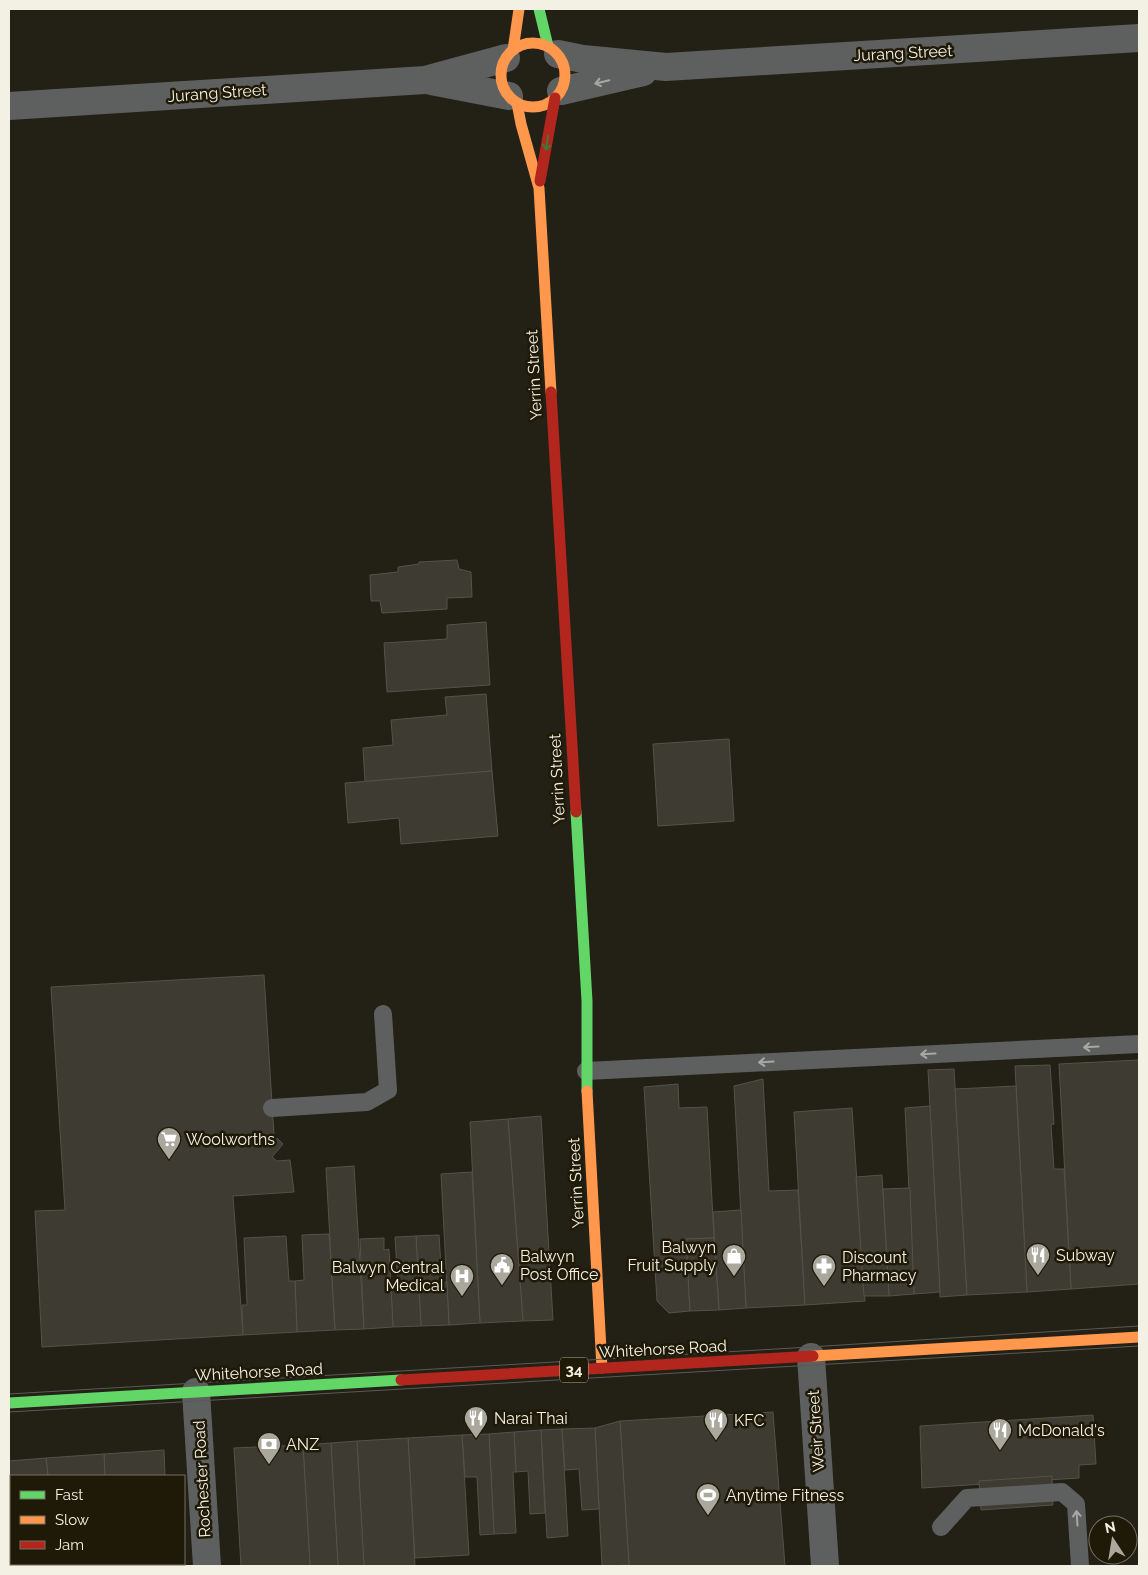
<svg xmlns="http://www.w3.org/2000/svg" width="1148" height="1575" viewBox="0 0 1148 1575" font-family="Raleway,sans-serif">
<style>
.building{fill:#3e3b32;stroke:#545249}
.lines{fill:none;stroke-linecap:round;stroke-linejoin:round}
.lane{stroke:#5e5f5f;stroke-width:18}
.street{stroke:#5e5f5f;stroke-width:28}
.fast{stroke:#63d668;stroke-width:11}
.slow{stroke:#ff974d;stroke-width:11}
.jam{stroke:#b3261e;stroke-width:11}
.tram{stroke:#5a5a54;stroke-width:1}
.oneway{stroke:#a8a8a2}
.oneway2{stroke:#417838}
.labels{text-anchor:middle;dominant-baseline:central;stroke-width:5;stroke-linejoin:round;paint-order:stroke}
.shield{fill:#1f1a08;stroke:#b3b0a2;stroke-width:1}
.shield-label{font-size:15px;font-weight:bold;fill:#f3f0e4}
.street-label{font-size:16px;fill:#f3f0e4;stroke:#1f1a08}
.poi-label{font-size:16px;fill:#f3f0e4;stroke:#1f1a08;text-anchor:start}
</style>
<rect width="100%" height="100%" fill="#232016"/>
<g class="building">
<polygon points="457,560 459,569 471,572 472,597 447,598 447,609 382,613 380,601 371,601 370,575 398,572 398,567 419,564 419,562"/>
<polygon points="486,622 490,685 387,692 384,643 447,639 447,625"/>
<polygon points="486,694 492,771 365,782 363,748 393,745 391,720 447,715 445,697"/>
<polygon points="729,739 734,821 658,826 653,744"/>
<polygon points="492,771 498,836 401,844 399,818 348,823 345,783"/>
<polygon points="264,975 274,1135 283,1144 272,1157 277,1161 290,1160 294,1192 233,1196 243,1335 42,1347 35,1211 65,1210 51,987"/>
<polygon points="1139,1060 1139,1284 1071,1289 1059,1064"/>
<polygon points="1050,1065 1054,1124 1051,1125 1054,1169 1064,1169 1071,1289 1027,1292 1015,1066"/>
<polygon points="954,1069 967,1295 940,1297 928,1070"/>
<polygon points="763,1079 769,1191 798,1190 805,1305 746,1308 734,1086"/>
<polygon points="678,1084 679,1108 707,1107 714,1238 686,1239 690,1311 669,1313 657,1301 644,1087"/>
<polygon points="1016,1086 1027,1292 967,1295 955,1089"/>
<polygon points="930,1106 940,1292 914,1294 905,1108"/>
<polygon points="852,1108 865,1301 805,1305 794,1112"/>
<polygon points="541,1116 553,1320 523,1321 508,1119"/>
<polygon points="508,1119 523,1321 480,1323 470,1122"/>
<polygon points="354,1166 364,1329 335,1330 326,1168"/>
<polygon points="472,1172 480,1323 449,1325 441,1174"/>
<polygon points="882,1175 889,1296 864,1296 856,1177"/>
<polygon points="910,1188 914,1294 889,1296 883,1189"/>
<polygon points="741,1210 746,1308 719,1310 713,1212"/>
<polygon points="329,1234 335,1330 297,1332 295,1281 304,1280 302,1235"/>
<polygon points="439,1235 442,1282 447,1282 449,1325 421,1326 416,1236"/>
<polygon points="286,1236 289,1281 295,1281 297,1332 243,1335 242,1305 247,1305 244,1238"/>
<polygon points="416,1236 421,1326 393,1327 391,1288 398,1287 395,1237"/>
<polygon points="384,1238 384,1250 389,1249 393,1327 364,1329 360,1239"/>
<polygon points="714,1238 719,1310 690,1311 686,1239"/>
<polygon points="773,1412 785,1566 629,1566 620,1421"/>
<polygon points="1093,1415 1096,1464 1079,1465 1079,1478 922,1488 920,1426"/>
<polygon points="620,1421 629,1565 602,1566 595,1428"/>
<polygon points="595,1428 599,1509 582,1510 579,1469 565,1470 562,1429"/>
<polygon points="562,1429 568,1536 547,1538 541,1430"/>
<polygon points="541,1430 545,1513 530,1514 528,1471 516,1472 514,1432"/>
<polygon points="514,1432 516,1472 513,1472 516,1533 494,1534 489,1434"/>
<polygon points="489,1434 494,1534 480,1535 477,1477 465,1477 462,1435"/>
<polygon points="462,1435 469,1555 415,1558 408,1438"/>
<polygon points="408,1438 415,1566 364,1566 357,1441"/>
<polygon points="357,1441 364,1566 338,1566 331,1443"/>
<polygon points="331,1443 338,1566 310,1566 303,1445"/>
<polygon points="303,1445 310,1566 241,1566 234,1448"/>
<polygon points="164,1450 165,1476 105,1476 104,1454"/>
<polygon points="104,1454 105,1476 48,1476 46,1458"/>
<polygon points="46,1458 48,1476 11,1476 11,1496 9,1496 9,1461"/>
<polygon points="1052,1476 1053,1505 981,1510 979,1481"/>
<rect x="55" y="1564" width="49" height="2"/>
</g>
<g class="lines">
<g class="lane">
<polyline points="586,1071 1139,1044"/>
<polyline points="272,1108 367,1102 388,1090 383,1014"/>
<polyline points="941,1527 967,1498 1062,1492 1076,1504 1080,1566"/>
</g>
<g class="street">
<polyline points="558,54 583,59 666,67 1139,38"/>
<polyline points="431,81 509,96"/>
<polyline points="561,91 643,72"/>
<polyline points="9,106 425,80 506,58"/>
<polyline points="811,1357 825,1566"/>
<polyline points="196,1392 207,1566"/>
</g>
<g class="fast">
<polyline points="539,9 548,46"/>
<polyline points="576,812 587,1001 587,1091"/>
<polyline points="9,1403 401,1380"/>
</g>
<g class="slow">
<circle cx="533" cy="75" r="32"/>
<polyline points="513,50 519,9"/>
<polyline points="517,103 521,124 539,188 551,392"/>
<polyline points="587,1091 602,1368"/>
<polyline points="813,1356 1139,1337"/>
</g>
<g class="jam">
<polyline points="540,181 555,98"/>
<polyline points="551,392 576,812"/>
<polyline points="401,1380 813,1356"/>
</g>
<g class="tram">
<polyline points="9,1394 810,1347 1139,1326"/>
<polyline points="9,1412 1139,1346"/>
</g>
</g>
<defs><path id="oneway-shaft" d="M-6 0H5M1.5-3L5.5 0L1.5 3" fill="none" stroke-width="1.6" stroke-linecap="round" stroke-linejoin="round" transform="scale(1.25)"/></defs>
<g class="oneway">
<use href="#oneway-shaft" transform="translate(602 82) rotate(167)"/>
<use href="#oneway-shaft" transform="translate(1091 1047) rotate(177)"/>
<use href="#oneway-shaft" transform="translate(928 1054) rotate(177)"/>
<use href="#oneway-shaft" transform="translate(766 1062) rotate(177)"/>
<use href="#oneway-shaft" transform="translate(1077 1518) rotate(-94)"/>
</g>
<use class="oneway2" href="#oneway-shaft" transform="translate(547 143) rotate(99)"/>
<defs>
<g id="supermarket-pin" transform="scale(1.25)"><path d="M0 17L-7.5 6A9.5 9.5 0 1 1 7.5 6Z" fill="#aaa79c" stroke="#1f1a08"/><path d="M-6-5.5h2.5l.6 2H6L4.5 2H-2.5L-4.4-4H-6ZM-1.5 3.2a1.3 1.3 0 1 0 .1 0ZM3 3.2a1.3 1.3 0 1 0 .1 0Z" fill="#fff"/></g>
<g id="restaurant-pin" transform="scale(1.25)"><path d="M0 17L-7.5 6A9.5 9.5 0 1 1 7.5 6Z" fill="#aaa79c" stroke="#1f1a08"/><path d="M-5-6h1v4h1v-4h1v4h1v-4h1v5L-1.5 .5V6h-2V.5L-5-1ZM5-6V6H3V1.5H1.5Q1.5-4 5-6Z" fill="#fff"/></g>
<g id="shop-pin" transform="scale(1.25)"><path d="M0 17L-7.5 6A9.5 9.5 0 1 1 7.5 6Z" fill="#aaa79c" stroke="#1f1a08"/><path d="M-5-2.5h2.3a2.7 3.5 0 0 1 5.4 0H5L5.5 6h-11ZM-1.5-2.5h3a1.5 2.3 0 0 0-3 0Z" fill="#fff"/></g>
<g id="civic-pin" transform="scale(1.25)"><path d="M0 17L-7.5 6A9.5 9.5 0 1 1 7.5 6Z" fill="#aaa79c" stroke="#1f1a08"/><path d="M-.6-6.5H3V-4.5H.6V-3L4-1V1h2V6H-6V1h2V-1L-.6-3ZM-1.2 2.5V6h2.4V2.5Z" fill="#fff"/></g>
<g id="pharmacy-pin" transform="scale(1.25)"><path d="M0 17L-7.5 6A9.5 9.5 0 1 1 7.5 6Z" fill="#aaa79c" stroke="#1f1a08"/><path d="M-2-6h4v4h4v4h-4v4h-4v-4h-4v-4h4Z" fill="#fff"/></g>
<g id="hospital-pin" transform="scale(1.25)"><path d="M0 17L-7.5 6A9.5 9.5 0 1 1 7.5 6Z" fill="#aaa79c" stroke="#1f1a08"/><path d="M-5-5h3v3.5h4V-5h3V5h-3V1.5h-4V5h-3Z" fill="#fff"/></g>
<g id="bank-pin" transform="scale(1.25)"><path d="M0 17L-7.5 6A9.5 9.5 0 1 1 7.5 6Z" fill="#aaa79c" stroke="#1f1a08"/><path d="M-6-4H6V4H-6ZM0-2.3a2.3 2.3 0 1 0 0 4.6a2.3 2.3 0 1 0 0-4.6Z" fill="#fff"/></g>
<g id="stadium-pin" transform="scale(1.25)"><path d="M0 17L-7.5 6A9.5 9.5 0 1 1 7.5 6Z" fill="#aaa79c" stroke="#1f1a08"/><path d="M0-5a6.5 5 0 1 0 0 10a6.5 5 0 1 0 0-10ZM-3.5-1.8h7v3.6h-7Z" fill="#fff"/></g>
</defs>
<g fill-rule="evenodd">
<use href="#supermarket-pin" x="169" y="1139"/>
<use href="#restaurant-pin" x="1038" y="1255"/>
<use href="#shop-pin" x="734" y="1256"/>
<use href="#civic-pin" x="502" y="1265"/>
<use href="#pharmacy-pin" x="824" y="1266"/>
<use href="#hospital-pin" x="462" y="1276"/>
<use href="#restaurant-pin" x="476" y="1418"/>
<use href="#restaurant-pin" x="716" y="1420"/>
<use href="#restaurant-pin" x="1000" y="1430"/>
<use href="#bank-pin" x="269" y="1444"/>
<use href="#stadium-pin" x="708" y="1495"/>
</g>
<g class="labels">
<rect class="shield" x="560" y="1357.5" width="28" height="25" rx="4"/>
<g class="shield-label">
<text x="574" y="1370">34</text>
</g>
<g class="street-label">
<text transform="translate(903 53) rotate(-3)">Jurang Street</text>
<text transform="translate(217 93) rotate(-4)">Jurang Street</text>
<text transform="translate(534 375) rotate(-93)">Yerrin Street</text>
<text transform="translate(557 779) rotate(-93)">Yerrin Street</text>
<text transform="translate(576 1183) rotate(-93)">Yerrin Street</text>
<text transform="translate(663 1349) rotate(-3)">Whitehorse Road</text>
<text transform="translate(259 1372) rotate(-3)">Whitehorse Road</text>
<text transform="translate(816 1431) rotate(-94)">Weir Street</text>
<text transform="translate(202 1479) rotate(-93)">Rochester Road</text>
</g>
<g class="poi-label">
<text x="186" y="1139">Woolworths</text>
<text x="716" y="1247" text-anchor="end">Balwyn<tspan x="716" dy="18">Fruit Supply</tspan></text>
<text x="1056" y="1255">Subway</text>
<text x="520" y="1256">Balwyn<tspan x="520" dy="18">Post Office</tspan></text>
<text x="842" y="1257">Discount<tspan x="842" dy="18">Pharmacy</tspan></text>
<text x="444" y="1267" text-anchor="end">Balwyn Central<tspan x="444" dy="18">Medical</tspan></text>
<text x="494" y="1418">Narai Thai</text>
<text x="734" y="1420">KFC</text>
<text x="1018" y="1430">McDonald's</text>
<text x="286" y="1444">ANZ</text>
<text x="726" y="1495">Anytime Fitness</text>
</g>
</g>
<rect width="1148" height="1575" fill="none" stroke="#f3f0e4" stroke-width="20"/>
<rect x="10" y="1475" width="175" height="90" fill="#1f1a08" stroke="#747060"/>
<rect x="20" y="1491" width="25" height="8" fill="#63d668" stroke="#747060"/>
<text x="55" y="1500" font-size="15" fill="#f3f0e4">Fast</text>
<rect x="20" y="1516" width="25" height="8" fill="#ff974d" stroke="#747060"/>
<text x="55" y="1525" font-size="15" fill="#f3f0e4">Slow</text>
<rect x="20" y="1541" width="25" height="8" fill="#b3261e" stroke="#747060"/>
<text x="55" y="1550" font-size="15" fill="#f3f0e4">Jam</text>
<g transform="translate(1113 1540) rotate(348)"><circle r="24" fill="#1f1a08" stroke="#747060"/>
<path d="M0-4L9 19L0 12L-9 19Z" fill="#aaa79c"/>
<text y="-8" font-size="14" font-weight="bold" text-anchor="middle" fill="#f3f0e4">N</text>
</g>
</svg>
